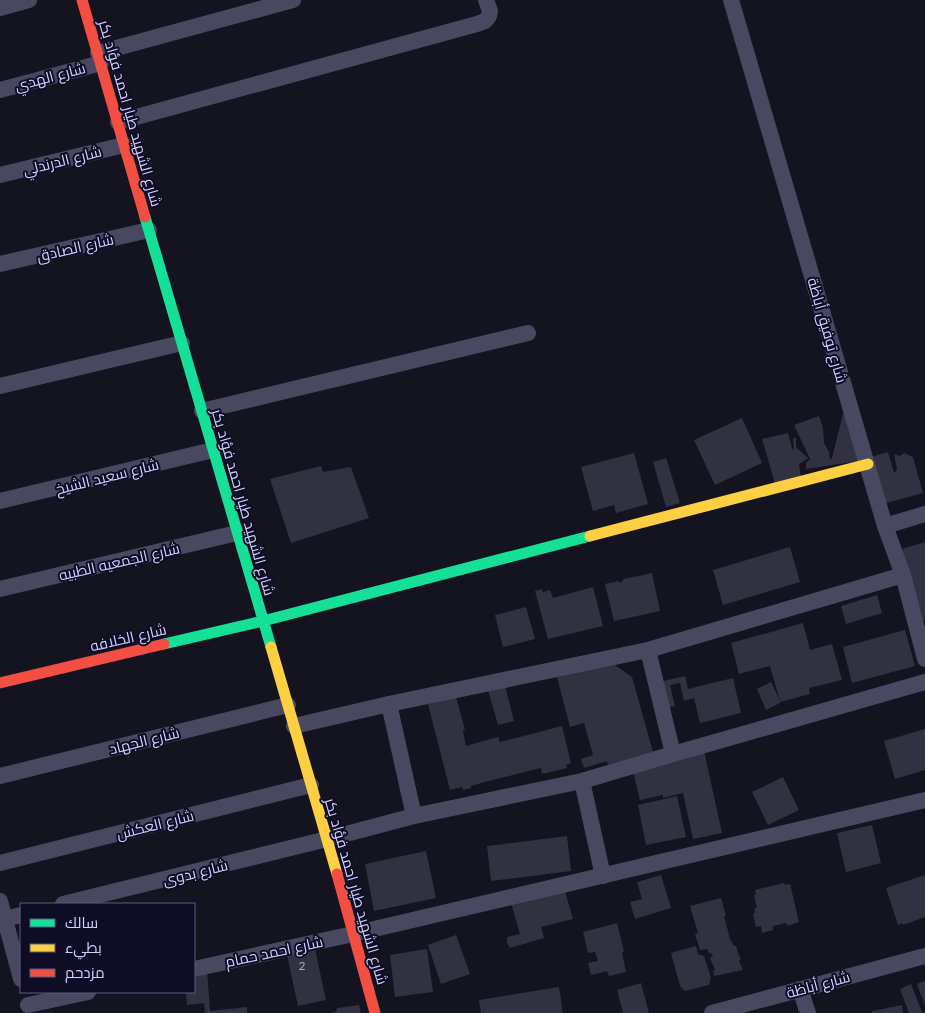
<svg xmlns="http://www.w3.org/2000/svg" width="925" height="1013" viewBox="0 0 925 1013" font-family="Lato,Cairo,sans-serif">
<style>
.building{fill:#323142}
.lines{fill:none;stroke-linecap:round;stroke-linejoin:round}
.street{stroke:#484961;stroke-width:16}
.fast{stroke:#16e098;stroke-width:11}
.slow{stroke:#ffcf43;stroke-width:11}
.jam{stroke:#f24e42;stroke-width:11}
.labels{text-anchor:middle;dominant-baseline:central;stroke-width:4;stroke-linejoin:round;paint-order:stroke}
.number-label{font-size:12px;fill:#abaad0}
.street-label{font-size:15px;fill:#d3d2ff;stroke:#0f0d26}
</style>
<rect width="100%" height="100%" fill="#141320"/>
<g class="building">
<polygon points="844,410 859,461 806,469 806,463 810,459 794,425 819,416 823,428 824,443 829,452 830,460 832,458"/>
<polygon points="742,418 762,463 715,485 694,440"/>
<polygon points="788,433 792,448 794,450 793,439 796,437 796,447 808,458 799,464 801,479 776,487 762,439"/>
<polygon points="888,452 894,473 897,470 894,454 900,456 904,453 913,457 923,493 883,504 871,457"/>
<polygon points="634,453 648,504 616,513 614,505 593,511 581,467"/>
<polygon points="666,458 680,503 666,507 653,462"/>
<polygon points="321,466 323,472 351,467 369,518 291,543 270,479"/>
<polygon points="925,542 925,620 923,621 902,549"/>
<polygon points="790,547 800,582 723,605 713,570"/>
<polygon points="652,573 660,611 614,621 605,584 618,581 620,583 624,579"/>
<polygon points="593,587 603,626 548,639 535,591 542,589 543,592 550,590 553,598"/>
<polygon points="877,595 882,613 846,624 841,606"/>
<polygon points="526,607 535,639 503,647 495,615"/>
<polygon points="803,623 810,650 832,644 842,680 809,688 810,694 780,702 780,703 766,710 757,689 771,682 780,701 770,666 739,674 731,643"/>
<polygon points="905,630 915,666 852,683 843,647"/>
<polygon points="612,663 632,677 653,752 608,765 607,761 584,768 581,759 593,755 584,723 570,727 557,677"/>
<polygon points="685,676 688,689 733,678 741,713 700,723 694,698 684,701 680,683 670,685 675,706 667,708 660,682"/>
<polygon points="505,686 514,721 498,725 488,690"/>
<polygon points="456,697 465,730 463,731 466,746 498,737 500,742 562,726 571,763 566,765 567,768 542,774 541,768 481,783 471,786 471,788 463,790 462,787 450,790 428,704"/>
<polygon points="925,729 925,770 895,779 884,741"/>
<polygon points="704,751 722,833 693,839 683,793 663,798 663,795 640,800 632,767"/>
<polygon points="783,777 799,810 768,825 752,792"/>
<polygon points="677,796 686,837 646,845 638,805"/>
<polygon points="872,825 881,863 846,872 837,833"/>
<polygon points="567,836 571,871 491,881 487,846"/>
<polygon points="426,851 436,898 374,911 365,864"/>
<polygon points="661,875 671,908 635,919 630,902 642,899 637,882"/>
<polygon points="925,875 925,917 903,925 902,923 898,925 886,888"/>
<polygon points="784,883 785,885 790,884 799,922 788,926 786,923 773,926 773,930 762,933 761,926 756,927 753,914 755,912 754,908 757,908 754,895 756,895 755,890"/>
<polygon points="564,888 573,919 541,927 544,938 510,948 507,943 507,937 520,934 511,903"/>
<polygon points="721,898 726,916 724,916 730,939 734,946 736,946 739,956 741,958 739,961 743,970 714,976 713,971 715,970 710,958 713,956 711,953 709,953 707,949 700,950 695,934 698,933 690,906"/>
<polygon points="617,923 624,951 622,953 626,972 609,976 607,971 591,975 588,963 598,961 595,952 588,953 583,932"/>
<polygon points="456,935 470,974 441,984 428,945"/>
<polygon points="696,946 698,954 704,956 711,978 709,985 685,991 680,986 671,953"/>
<polygon points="315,949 326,1000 298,1006 287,955"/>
<polygon points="427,949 433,992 395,997 390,955"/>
<polygon points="207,970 210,1011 247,1007 247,1013 205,1013 204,1003 187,1005 186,992 194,992 194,971"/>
<polygon points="925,981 925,1006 917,984"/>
<polygon points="641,983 649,1013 623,1013 617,990"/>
<polygon points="911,984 922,1012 921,1013 909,1013 900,989"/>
<polygon points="559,987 563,1013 481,1013 479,1000"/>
<polygon points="359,1005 361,1013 332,1013 336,1011 337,1008"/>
<polygon points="902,1005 903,1013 872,1013 872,1011"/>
</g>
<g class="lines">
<g class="street">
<polyline points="731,0 885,526 903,575 925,659"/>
<polyline points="0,8 29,0"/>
<polyline points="98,53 293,0"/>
<polyline points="0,90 101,63"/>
<polyline points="118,122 477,24 485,21 489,16 490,11 486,0"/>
<polyline points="0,175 124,145"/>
<polyline points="0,264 149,230"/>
<polyline points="0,386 182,343"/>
<polyline points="202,411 528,333"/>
<polyline points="0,501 213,450"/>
<polyline points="885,526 925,514"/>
<polyline points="0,589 237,533"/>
<polyline points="648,650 673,754"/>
<polyline points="389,704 414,816"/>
<polyline points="294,726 389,704 648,650 903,575"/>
<polyline points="0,776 288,705"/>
<polyline points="582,781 603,876"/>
<polyline points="0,863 311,785"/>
<polyline points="0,901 21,979"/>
<polyline points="63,904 327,839 414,816 582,781 673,754 925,682"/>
<polyline points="5,919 21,915"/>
<polyline points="194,969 353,934 925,800"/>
<polyline points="800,989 808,1013"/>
<polyline points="28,1005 88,992"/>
<polyline points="712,1013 925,956"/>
</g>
<g class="fast">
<polyline points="145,217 271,647"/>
<polyline points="164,644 263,621 590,536"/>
</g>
<g class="slow">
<polyline points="590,536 868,464"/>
<polyline points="271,647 337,874"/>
</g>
<g class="jam">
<polyline points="82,0 145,217"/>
<polyline points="0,683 164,644"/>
<polyline points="337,874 375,1013"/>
</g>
</g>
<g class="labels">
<g class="number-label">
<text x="302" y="965">2</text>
</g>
<g class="street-label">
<text transform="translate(50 76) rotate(-15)">شارع الهدي</text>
<text transform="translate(131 113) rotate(74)">شارع الشهيد طيار احمد فؤاد بكر</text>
<text transform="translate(62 160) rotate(-14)">شارع الدرندلي</text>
<text transform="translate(75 247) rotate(-13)">شارع الصادق</text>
<text transform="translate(828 330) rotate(74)">شارع توفيق أباظة</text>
<text transform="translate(107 476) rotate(-14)">شارع سعيد الشيخ</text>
<text transform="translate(244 502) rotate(74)">شارع الشهيد طيار احمد فؤاد بكر</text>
<text transform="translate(119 561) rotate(-13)">شارع الجمعيه الطبيه</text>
<text transform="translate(128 637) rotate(-13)">شارع الخلافه</text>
<text transform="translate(144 740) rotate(-14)">شارع الجهاد</text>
<text transform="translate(155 824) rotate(-14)">شارع العكش</text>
<text transform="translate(195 872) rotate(-14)">شارع بدوى</text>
<text transform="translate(357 891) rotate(74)">شارع الشهيد طيار احمد فؤاد بكر</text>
<text transform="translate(274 951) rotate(-12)">شارع احمد حمام</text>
<text transform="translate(818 984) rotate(-15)">شارع أباظة</text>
</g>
</g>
<rect x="20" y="903" width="175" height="90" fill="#0f0d26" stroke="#5d5c7d"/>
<rect x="30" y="919" width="25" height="8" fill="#16e098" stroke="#5d5c7d"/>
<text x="65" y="928" font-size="15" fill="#d3d2ff">سالك</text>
<rect x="30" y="944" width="25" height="8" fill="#ffcf43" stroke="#5d5c7d"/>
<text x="65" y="953" font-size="15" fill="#d3d2ff">بطيء</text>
<rect x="30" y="969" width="25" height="8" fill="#f24e42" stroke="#5d5c7d"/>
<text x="65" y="978" font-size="15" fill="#d3d2ff">مزدحم</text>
</svg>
